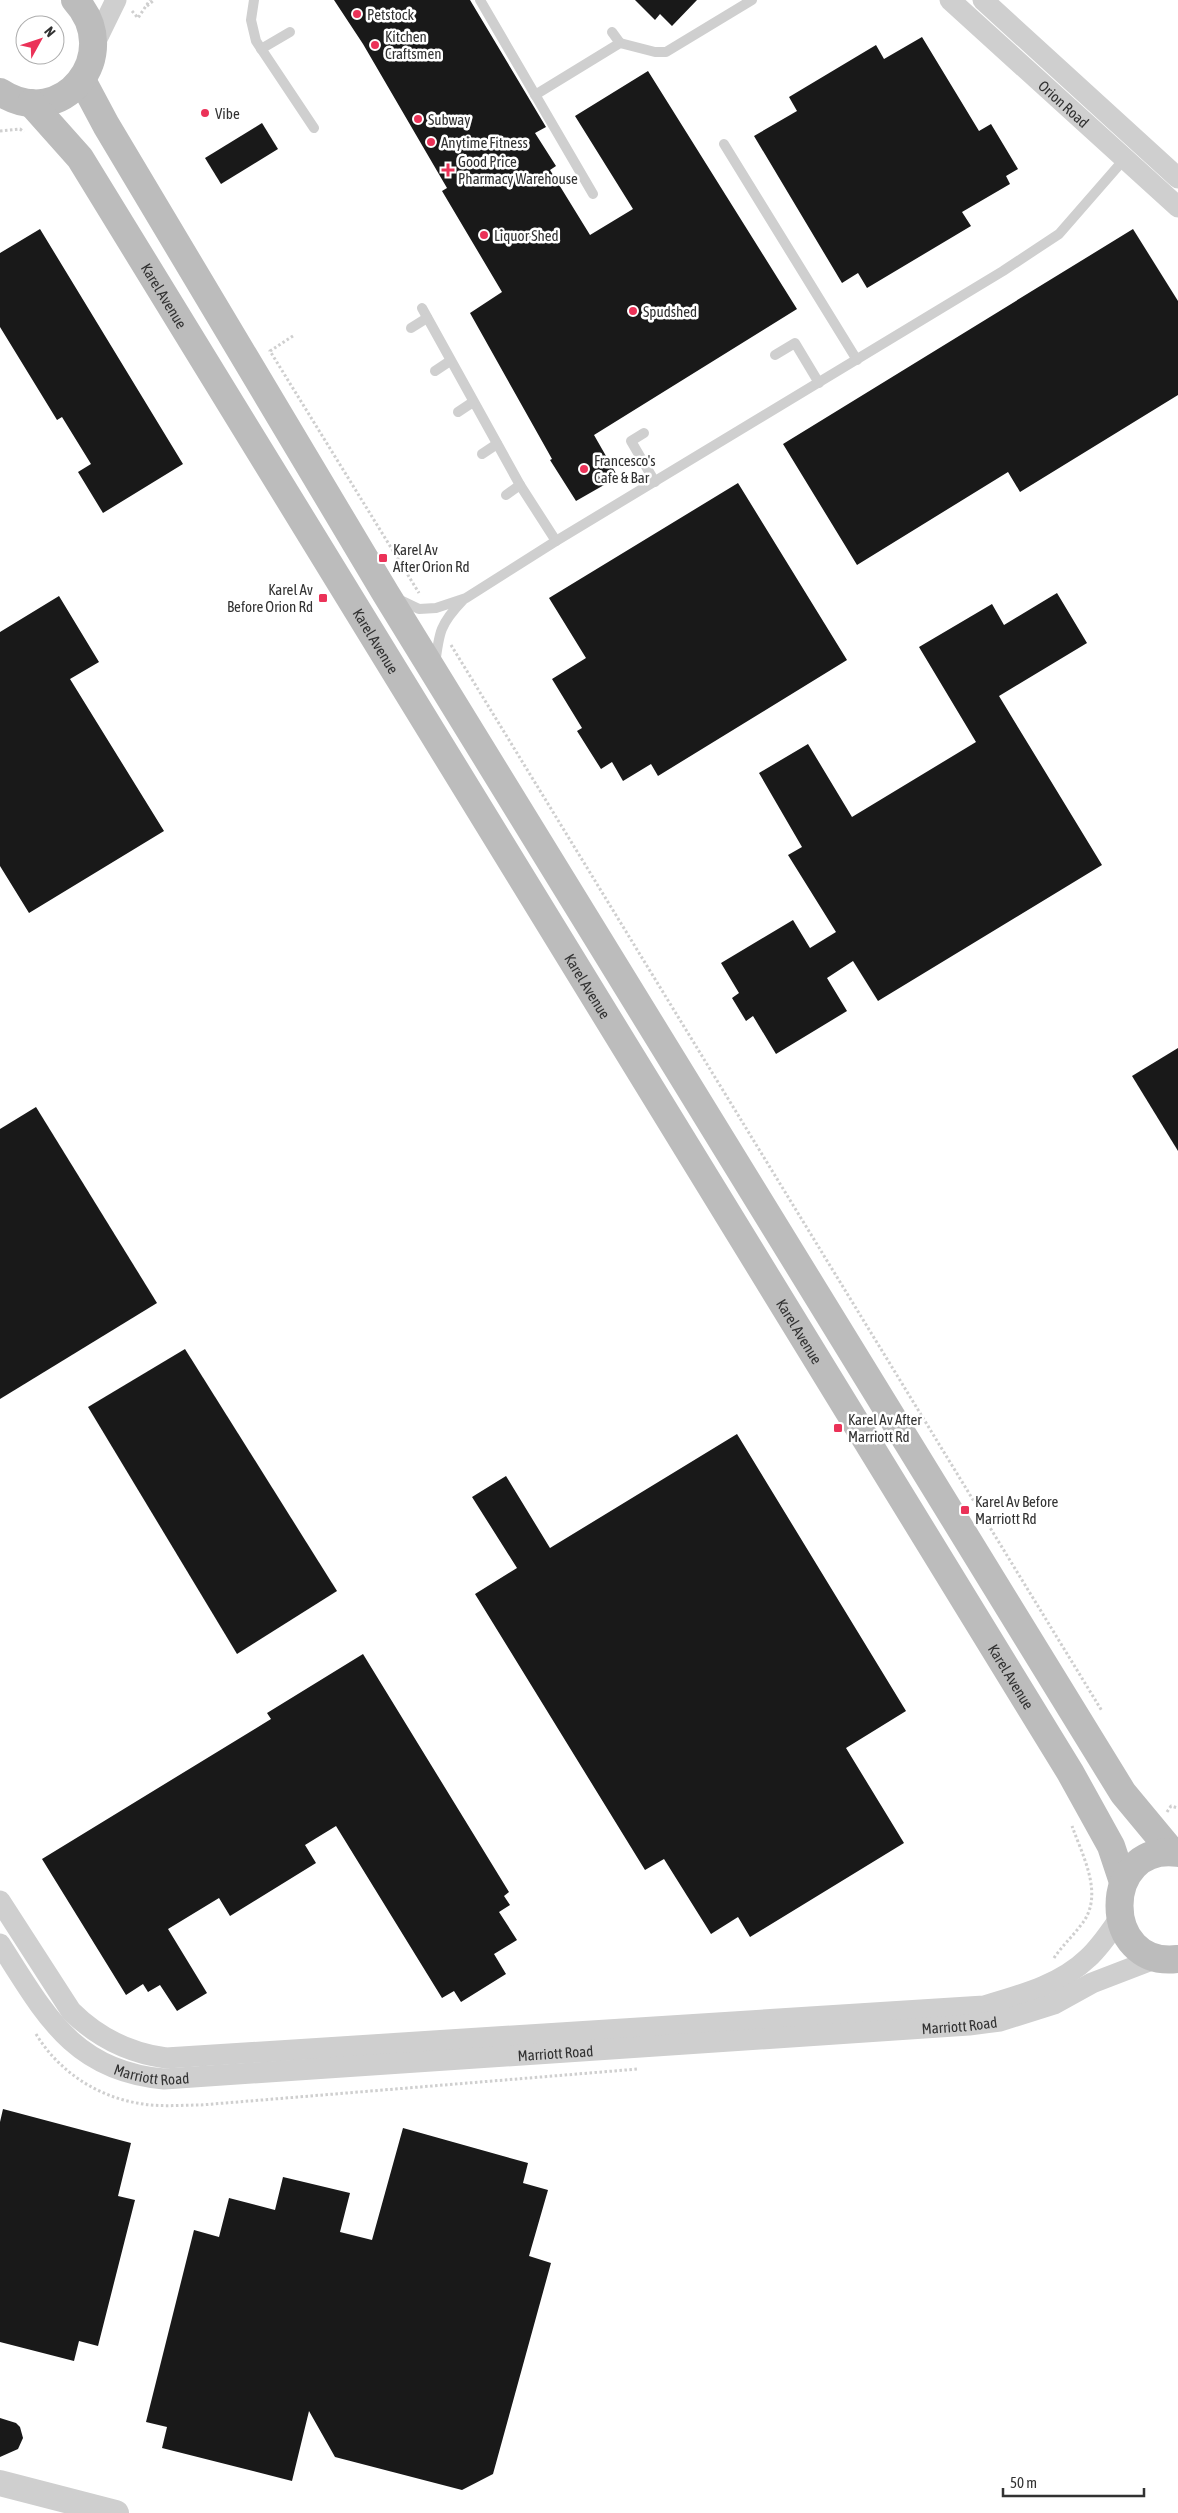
<svg xmlns="http://www.w3.org/2000/svg" width="1178" height="2513" viewBox="0 0 1178 2513" font-family="'Asap Condensed',sans-serif">
<style>
.building{fill:#191919}
.lines{fill:none;stroke-linecap:round;stroke-linejoin:round}
.path{stroke:#cfcfcf;stroke-width:3;stroke-dasharray:2.5 2.5;stroke-linecap:butt}
.service{stroke:#cfcfcf;stroke-width:10}
.minor{stroke:#cfcfcf;stroke-width:21}
.tertiary{stroke:#cfcfcf;stroke-width:26}
.secondary{stroke:#bcbcbc;stroke-width:28}
.poi-dot{fill:#eb3258;stroke:#fff;stroke-width:2}
.labels{text-anchor:middle;dominant-baseline:central;stroke-width:5;stroke-linejoin:round;paint-order:stroke}
.poi-label{font-size:15px;fill:#323232;stroke:#fff;text-anchor:start}
.street-label{font-size:15px;fill:#323232;stroke:#fff}
</style>
<rect width="100%" height="100%" fill="#fff"/>
<g class="building">
<polygon points="334,0 470,0 546,127 535,133 556,166 550,170 590,235 633,209 575,116 648,71 797,309 594,435 618,477 576,501 550,460 552,459 470,313 502,292 442,191 447,188 363,44"/>
<polygon points="635,0 697,0 672,26 660,14 655,20"/>
<polygon points="922,37 979,131 991,124 1018,169 1006,176 1010,184 962,212 971,226 867,288 858,273 842,283 754,136 797,111 789,97 876,45 884,59"/>
<polygon points="262,123 278,149 221,184 205,158"/>
<polygon points="40,229 183,464 103,513 78,472 91,464 62,417 57,420 0,327 0,253"/>
<polygon points="1133,229 1178,301 1178,395 1020,492 1008,472 857,565 783,444"/>
<polygon points="738,483 847,660 658,776 651,764 623,781 612,762 601,769 577,731 582,728 552,679 586,658 549,598"/>
<polygon points="1057,593 1087,643 999,696 1102,865 878,1001 853,961 827,978 847,1011 776,1054 753,1016 746,1021 732,998 739,993 721,963 793,920 810,948 836,932 788,855 802,847 759,773 808,744 852,817 976,742 919,647 992,604 1004,625"/>
<polygon points="59,596 99,662 70,679 164,831 29,913 0,866 0,632"/>
<polygon points="1178,1048 1178,1151 1132,1076"/>
<polygon points="36,1107 157,1303 0,1399 0,1129"/>
<polygon points="185,1349 337,1591 237,1654 88,1407"/>
<polygon points="737,1434 906,1711 846,1748 904,1843 750,1937 738,1917 711,1934 664,1859 645,1870 475,1594 517,1568 472,1497 506,1476 550,1548"/>
<polygon points="363,1654 509,1892 504,1896 510,1905 499,1912 517,1940 494,1954 506,1974 461,2002 454,1991 442,1998 336,1826 305,1845 316,1863 230,1916 219,1898 168,1929 207,1993 177,2011 160,1985 148,1992 143,1984 126,1995 42,1859 271,1719 267,1713"/>
<polygon points="3,2109 131,2143 118,2196 135,2200 98,2346 79,2341 74,2361 0,2342 0,2122"/>
<polygon points="403,2128 528,2163 523,2183 548,2190 529,2256 551,2263 493,2474 462,2490 335,2457 309,2411 292,2481 162,2448 167,2427 146,2422 194,2230 219,2237 229,2198 275,2210 283,2177 350,2193 340,2232 372,2240"/>
<polygon points="0,2418 16,2423 20,2427 23,2438 18,2449 0,2457"/>
</g>
<g class="lines">
<g class="path">
<polyline points="147,6 154,0"/>
<polyline points="132,11 138,18 150,0"/>
<polyline points="0,131 20,129 24,132"/>
<polyline points="293,336 270,351 419,593"/>
<polyline points="451,645 1102,1711"/>
<polyline points="1167,1812 1171,1806 1178,1808"/>
<path d="M1054 1958C1062 1946 1072 1937 1081 1925 1105 1896 1083 1857 1072 1826"/>
<path d="M36 2034C59 2072 99 2098 143 2104 162 2107 182 2105 201 2105L638 2069"/>
</g>
<g class="service">
<polyline points="254,0 251,20 256,41 314,128"/>
<polyline points="480,0 593,194"/>
<polyline points="612,32 620,43"/>
<polyline points="261,49 290,32"/>
<polyline points="535,95 620,43 655,52 666,52 752,0"/>
<polyline points="724,144 857,360"/>
<polyline points="422,308 520,485 556,541"/>
<polyline points="411,328 427,318"/>
<polyline points="775,355 795,343 819,383"/>
<polyline points="435,371 450,361"/>
<polyline points="458,412 473,402"/>
<polyline points="644,433 631,441 655,482"/>
<polyline points="482,454 497,444"/>
<polyline points="506,495 520,485"/>
<polyline points="396,598 419,609 436,608 466,598 556,541 1003,271 1059,234 1127,156"/>
<path d="M435 665C439 632 440 624 463 600"/>
</g>
<g class="minor">
<path id="s1" d="M950 0 1178 207"/>
<polyline points="983,0 1178,178"/>
<polyline points="94,45 116,0"/>
<path d="M0 1901 71 2011C97 2037 129 2053 166 2058L984 2006C1021 1995 1060 1985 1088 1958 1100 1947 1110 1932 1119 1919"/>
<path id="s2" d="M0 1944C45 2014 73 2071 164 2079L969 2025 1000 2021 1054 2004 1092 1983 1157 1958"/>
</g>
<polyline class="tertiary" points="0,2483 116,2513"/>
<g class="secondary">
<polyline points="82,80 106,125 386,594 1123,1793 1172,1852"/>
<path d="M0 92C62 133 125 54 75 0"/>
<path id="s3" d="M31 103 80 158 1070 1772 1111 1846 1123 1882"/>
<path d="M1178 1853C1100 1842 1100 1969 1178 1959"/>
</g>
</g>
<g class="poi-dot">
<circle cx="357" cy="14" r="5"/>
<circle cx="375" cy="45" r="5"/>
<circle cx="205" cy="113" r="5"/>
<circle cx="418" cy="119" r="5"/>
<circle cx="431" cy="142" r="5"/>
<path d="M445.5 162.5h5v5h5v5h-5v5h-5v-5h-5v-5h5z"/>
<circle cx="484" cy="235" r="5"/>
<circle cx="633" cy="311" r="5"/>
<circle cx="584" cy="469" r="5"/>
<rect x="378" y="553" width="10" height="10" rx="2.5"/>
<rect x="318" y="593" width="10" height="10" rx="2.5"/>
<rect x="833" y="1423" width="10" height="10" rx="2.5"/>
<rect x="960" y="1505" width="10" height="10" rx="2.5"/>
</g>
<g class="labels">
<g class="poi-label">
<text x="367" y="14">Petstock</text>
<text x="385" y="36">Kitchen<tspan x="385" dy="17">Craftsmen</tspan></text>
<text x="215" y="113">Vibe</text>
<text x="428" y="119">Subway</text>
<text x="441" y="142">Anytime Fitness</text>
<text x="458" y="161">Good Price<tspan x="458" dy="17">Pharmacy Warehouse</tspan></text>
<text x="494" y="235">Liquor Shed</text>
<text x="643" y="311">Spudshed</text>
<text x="594" y="460">Francesco's<tspan x="594" dy="17">Cafe &amp; Bar</tspan></text>
<text x="393" y="549">Karel Av<tspan x="393" dy="17">After Orion Rd</tspan></text>
<text x="313" y="589" text-anchor="end">Karel Av<tspan x="313" dy="17">Before Orion Rd</tspan></text>
<text x="848" y="1419">Karel Av After<tspan x="848" dy="17">Marriott Rd</tspan></text>
<text x="975" y="1501">Karel Av Before<tspan x="975" dy="17">Marriott Rd</tspan></text>
</g>
<g class="street-label">
<text stroke="none"><textPath href="#s1" startOffset="154">Orion Road</textPath></text>
<text stroke="none"><textPath href="#s3" startOffset="235">Karel Avenue</textPath></text>
<text stroke="none"><textPath href="#s3" startOffset="640">Karel Avenue</textPath></text>
<text stroke="none"><textPath href="#s3" startOffset="1045">Karel Avenue</textPath></text>
<text stroke="none"><textPath href="#s3" startOffset="1450">Karel Avenue</textPath></text>
<text stroke="none"><textPath href="#s3" startOffset="1855">Karel Avenue</textPath></text>
<text stroke="none"><textPath href="#s2" startOffset="1020">Marriott Road</textPath></text>
<text stroke="none"><textPath href="#s2" startOffset="615">Marriott Road</textPath></text>
<text stroke="none"><textPath href="#s2" startOffset="210">Marriott Road</textPath></text>
</g>
</g>
<g transform="translate(40 40) rotate(50)"><circle r="24" fill="#ffffff" stroke="#adadad"/>
<path d="M0-4L9 19L0 12L-9 19Z" fill="#eb3258"/>
<text y="-8" font-size="14" font-weight="bold" text-anchor="middle" fill="#323232">N</text>
</g>
<path d="M1003 2488v8h141v-8" fill="none" stroke="#323232" stroke-width="2.5"/>
<text x="1010" y="2488" font-size="15" fill="#323232" stroke="#ffffff" stroke-width="4" paint-order="stroke">50 m</text>
</svg>
